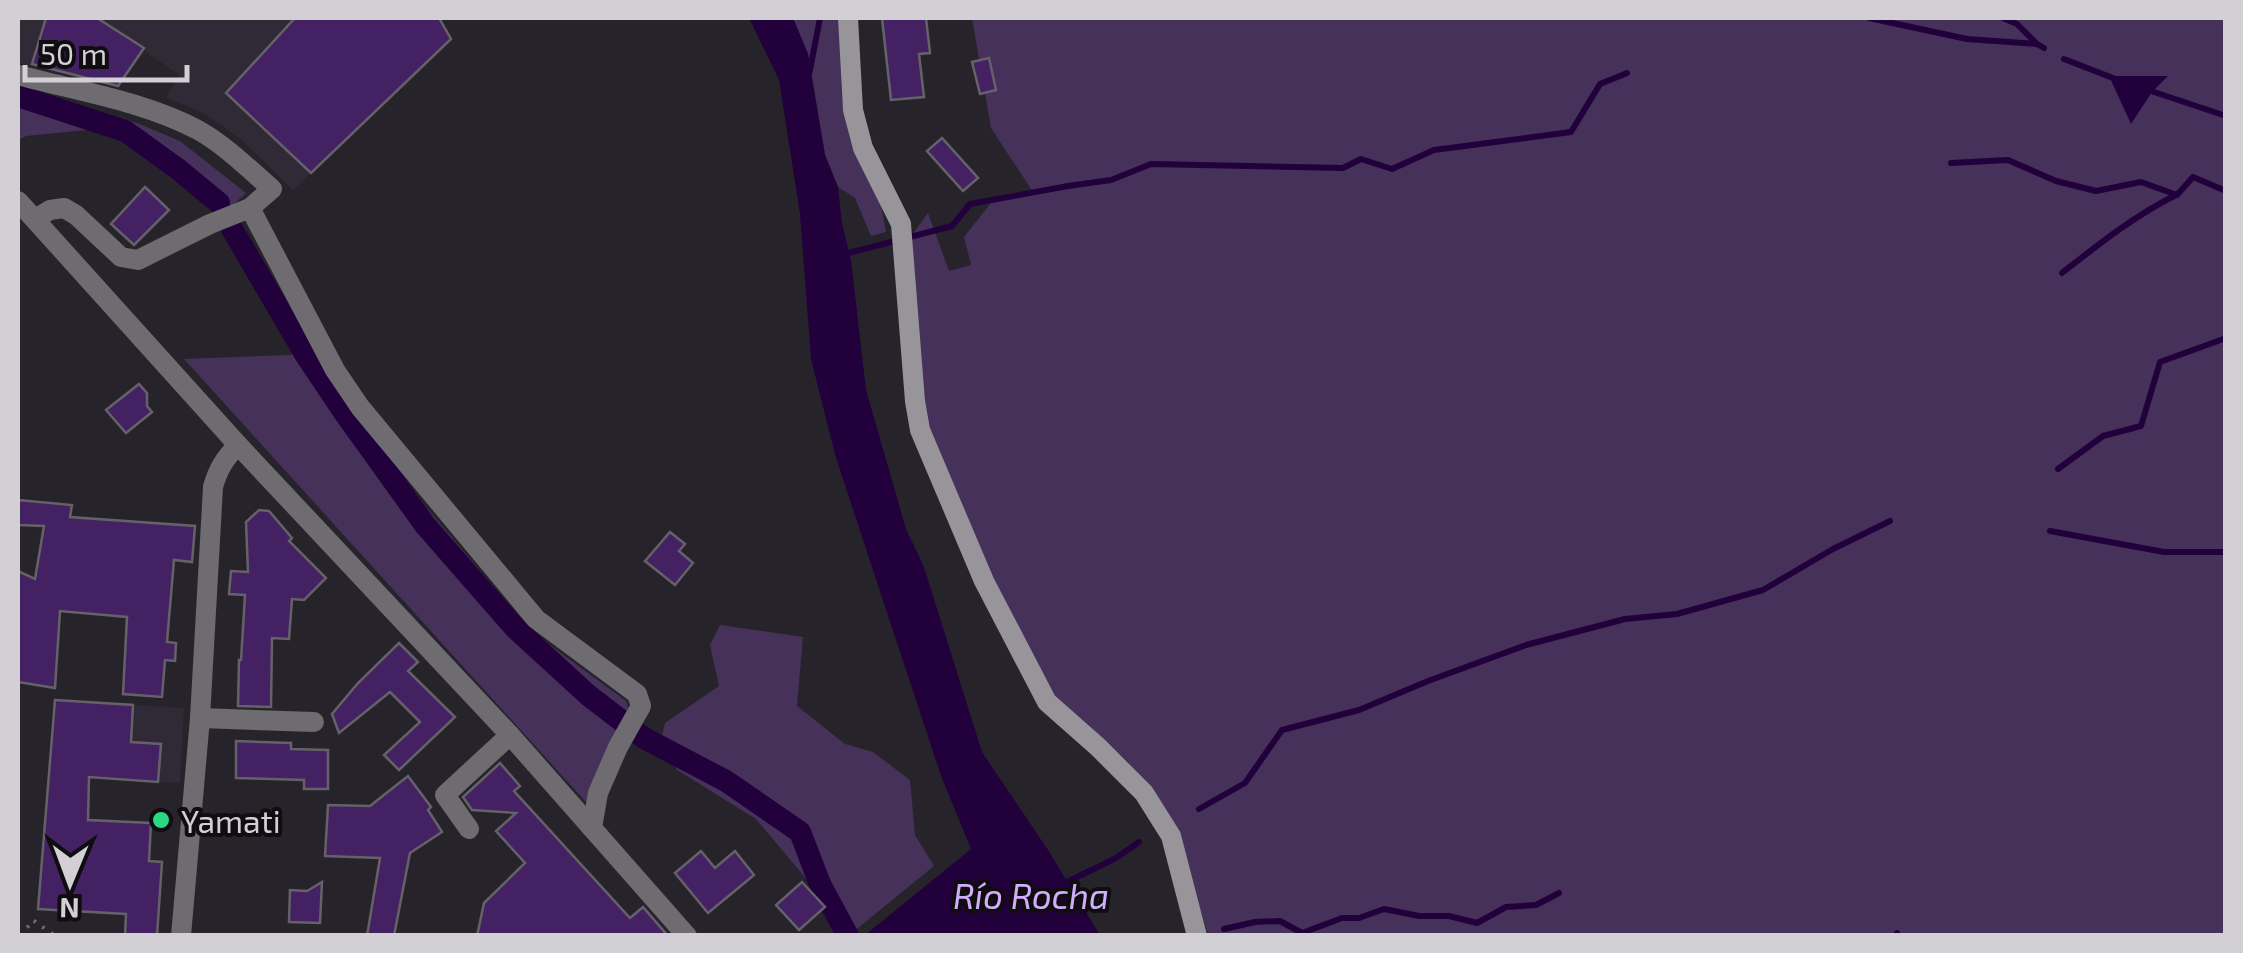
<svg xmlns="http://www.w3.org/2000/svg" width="2243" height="953" viewBox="0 0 2243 953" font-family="'Exo 2',sans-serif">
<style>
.built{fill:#302a36}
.green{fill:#45315a}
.water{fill:#22003c}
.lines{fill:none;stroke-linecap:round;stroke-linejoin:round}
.stream{stroke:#22003c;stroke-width:6}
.canal{stroke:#22003c;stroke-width:22}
.building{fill:#442162;stroke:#656169;stroke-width:2.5}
.path{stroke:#6e6c71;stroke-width:4;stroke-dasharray:2.5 8;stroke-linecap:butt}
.street{stroke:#6e6c70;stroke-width:20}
.secondary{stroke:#97959a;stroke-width:20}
.poi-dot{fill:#2ad884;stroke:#0f0d10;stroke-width:4}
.labels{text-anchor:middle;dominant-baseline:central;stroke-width:8;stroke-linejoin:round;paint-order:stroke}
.poi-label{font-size:32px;fill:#d2d0d4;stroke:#0f0d10;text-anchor:start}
.water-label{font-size:35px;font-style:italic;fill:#d1adfa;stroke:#0f0d10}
</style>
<rect width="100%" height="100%" fill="#26242a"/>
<g class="built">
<polygon points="18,18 46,18 32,66 18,63"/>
<polygon points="95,18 439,18 451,39 293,190 243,141 205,114 166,97 180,75"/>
<polygon points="55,700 184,708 180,783 50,775"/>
</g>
<g class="green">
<polygon points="793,18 839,18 842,99 850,139 880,200 886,232 871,236 855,198 838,187 825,155 808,54"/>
<polygon points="972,18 2225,18 2225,935 1208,935 1190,877 1150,788 1127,761 1057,700 990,578 924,418 909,239 928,213 949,271 971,265 964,237 994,199 1033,192 991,128"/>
<polygon points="18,88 137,123 180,141 246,193 232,206 208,205 114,137 86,130 26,136 18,140"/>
<polygon points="315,354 364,434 531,631 626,701 630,713 607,748 586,802 184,359"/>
<polygon points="720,625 803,637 797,706 845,744 873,752 910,780 915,835 934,866 852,933 756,819 677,770 661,739 665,723 719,686 710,645"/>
</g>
<g class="water">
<polygon points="749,18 793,18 808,54 825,155 838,187 842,223 851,260 866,390 906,529 924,567 982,752 1048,850 1100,935 865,935 971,849 941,776 836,458 811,359 800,214 779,80"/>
<polygon points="2109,76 2168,76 2152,92 2131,124"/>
</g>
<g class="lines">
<g class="stream">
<polyline points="1869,18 1967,39 2037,44 2044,48"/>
<polyline points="2003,18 2017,24 2037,44"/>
<polyline points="2064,59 2113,78"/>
<polyline points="809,75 820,18"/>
<polyline points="2148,90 2226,116"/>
<polyline points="1951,163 2008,160 2056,181 2096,191 2141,182 2177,195 2193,177 2226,191"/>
<polyline points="845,254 952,226 970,204 1068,186 1111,180 1151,164 1343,168 1361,159 1392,169 1434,150 1571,132 1600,84 1627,73"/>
<path d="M2062 273C2099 244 2134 216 2176 195"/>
<polyline points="2058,469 2103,436 2141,426 2160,362 2226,338"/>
<polyline points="2050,531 2164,552 2226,552"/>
<polyline points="1199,809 1245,783 1282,730 1359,710 1428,681 1526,645 1625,619 1677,614 1763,590 1833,549 1890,521"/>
<polyline points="1061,885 1116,858 1139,842"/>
<polyline points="1224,929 1255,922 1280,921 1302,933 1342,918 1359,918 1384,909 1419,916 1449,916 1477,923 1506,907 1536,905 1559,893"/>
<polyline points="1896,936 1897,933"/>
</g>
<g class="canal">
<polyline points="18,96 125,131 179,170 219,203"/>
<polyline points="232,229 305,354 346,415 425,525 515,628 588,695 644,738 726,781 800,832 820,884 848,936"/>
</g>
</g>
<g class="building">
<polygon points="46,18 97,18 144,48 118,86 32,64"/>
<polygon points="295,18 439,18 451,39 311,173 226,93"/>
<polygon points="882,18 926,18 930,53 919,54 924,97 891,100"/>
<polygon points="989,58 996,90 980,94 972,62"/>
<polygon points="942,138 978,178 963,191 927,151"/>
<polygon points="145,187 169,210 134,245 111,224"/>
<polygon points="139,384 147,393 147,406 152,412 126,433 106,410"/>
<polygon points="18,500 72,505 70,517 195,526 192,562 174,560 167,642 176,643 175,661 165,660 162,697 123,694 127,617 60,611 55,688 18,682 18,571 35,579 44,526 18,525"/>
<polygon points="259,510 269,511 292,538 289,541 326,578 304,600 292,599 289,639 272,638 271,707 238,706 239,660 241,660 245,595 229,594 231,571 248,572 246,522"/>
<polygon points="670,532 685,544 679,551 693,563 675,585 645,561"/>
<polygon points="399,643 418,662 408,671 455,717 399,770 384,755 420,722 390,692 339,733 332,714 358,683"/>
<polygon points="55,700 133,705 131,742 161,744 158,782 89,777 88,820 151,823 149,861 162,862 157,936 125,936 126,914 38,909"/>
<polygon points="236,741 291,743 291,749 328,750 328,789 304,789 304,780 236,778"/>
<polygon points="500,763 520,786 514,791 630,918 643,907 668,936 477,936 484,903 525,863 496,831 516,813 472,810 463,797"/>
<polygon points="408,776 431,807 428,810 442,832 410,853 394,936 367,936 380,858 325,856 328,805 370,806"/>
<polygon points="701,851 715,868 735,851 754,875 708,913 675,873"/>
<polygon points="322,882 320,923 289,922 290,890 307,891"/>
<polygon points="802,882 825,907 799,930 776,905"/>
</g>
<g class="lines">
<polyline class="path" points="21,936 33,920 55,936"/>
<g class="street">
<path d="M18 75C77 91 143 101 198 130 225 145 249 169 272 189L250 208 210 224 138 260 121 257 76 215 64 208 50 210 35 219"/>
<polyline points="18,201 238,445 510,735 687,936"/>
<polyline points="250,208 335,370 360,407 536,619 637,694 641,706 618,747 598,793 592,828"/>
<polyline points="200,718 314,722"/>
<polyline points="469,829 445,795 510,735"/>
<path d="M181 936 200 718 213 487C218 469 225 458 238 445"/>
</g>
<polyline class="secondary" points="848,18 853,110 863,148 901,224 915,401 920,430 984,581 1047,702 1098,747 1144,793 1171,836 1197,936"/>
</g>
<circle class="poi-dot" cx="161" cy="820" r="10"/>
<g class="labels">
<g class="poi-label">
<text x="181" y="820">Yamati</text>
</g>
<g class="water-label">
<text x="1031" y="895">Río Rocha</text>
</g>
</g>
<rect width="2243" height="953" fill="none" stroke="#d2d0d4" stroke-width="40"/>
<g transform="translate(70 883) rotate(181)" stroke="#0f0d10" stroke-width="8" paint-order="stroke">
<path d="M0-8L18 38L0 25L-18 38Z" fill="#d2d0d4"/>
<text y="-15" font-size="28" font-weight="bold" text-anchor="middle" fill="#d2d0d4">N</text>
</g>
<path d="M25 65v15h162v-15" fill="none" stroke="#d2d0d4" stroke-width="5"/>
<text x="40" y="65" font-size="30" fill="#d2d0d4" stroke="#0f0d10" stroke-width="8" paint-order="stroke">50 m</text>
</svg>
